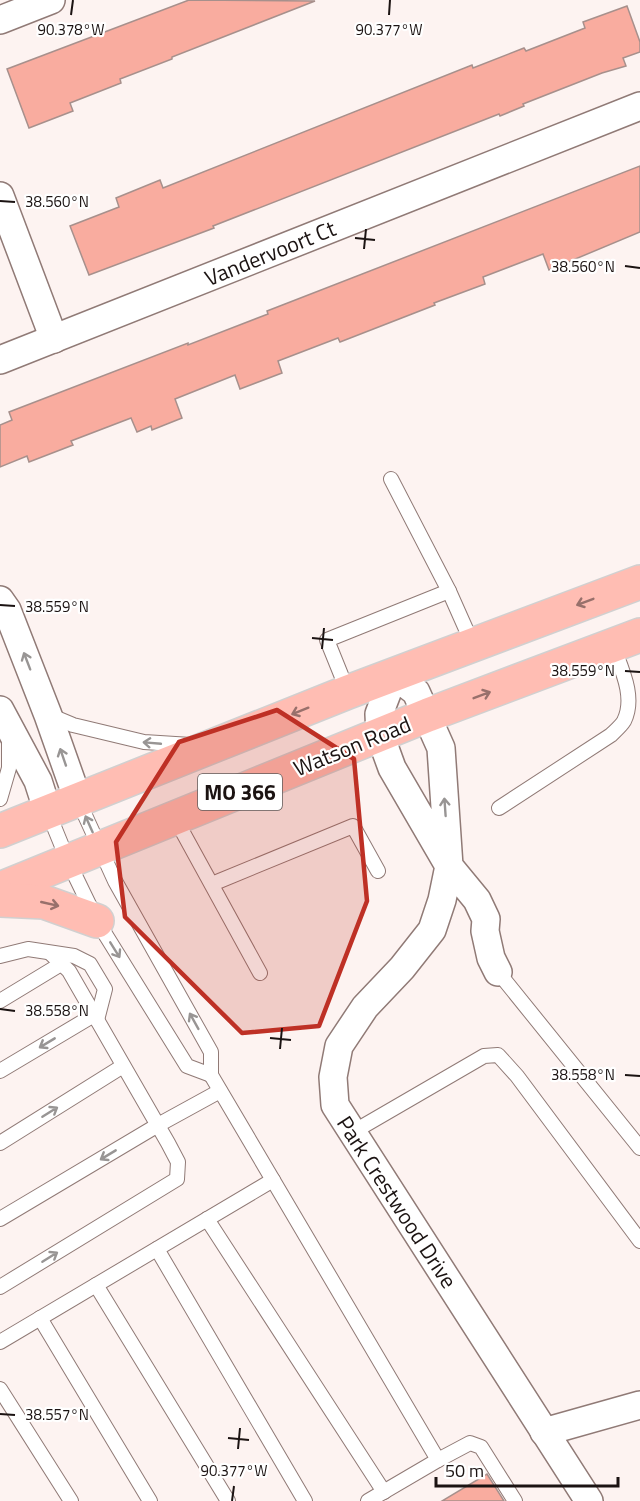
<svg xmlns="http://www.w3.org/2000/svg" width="640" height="1501" viewBox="0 0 640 1501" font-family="'Titillium Web',sans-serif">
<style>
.building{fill:#f9ac9f;stroke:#a7908c;stroke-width:1.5}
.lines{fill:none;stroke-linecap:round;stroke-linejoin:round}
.service-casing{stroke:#907a76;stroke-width:16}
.minor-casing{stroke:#907a76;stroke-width:30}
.primary-casing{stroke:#d1d0d0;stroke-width:36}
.service{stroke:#fff;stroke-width:14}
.minor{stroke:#fff;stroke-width:27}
.primary{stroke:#ffbdb3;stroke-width:33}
.oneway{stroke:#98706b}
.oneway2{stroke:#989594}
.marked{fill:#be3025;fill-opacity:0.2;stroke:#be3025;stroke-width:4.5;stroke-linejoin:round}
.ticks{fill:none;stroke:#1b1312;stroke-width:2}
.labels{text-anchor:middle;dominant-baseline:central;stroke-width:4.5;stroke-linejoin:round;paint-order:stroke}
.shield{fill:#fff;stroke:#5f5a59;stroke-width:1.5}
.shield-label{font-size:21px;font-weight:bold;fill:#1b1312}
.street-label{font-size:22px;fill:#1b1312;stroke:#fff}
.ticks-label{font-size:15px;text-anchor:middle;fill:#1b1312;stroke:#fff;stroke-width:4.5;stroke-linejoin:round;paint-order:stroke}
</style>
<rect width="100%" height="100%" fill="#fdf3f1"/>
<g class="building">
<polygon points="189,0 315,1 172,57 172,59 120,79 121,83 70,103 73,111 29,128 7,69"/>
<polygon points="627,6 640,42 640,52 623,58 626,66 602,73 523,104 524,106 500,116 499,114 213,226 214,228 89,275 70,226 119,207 116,198 160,180 163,188 472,65 473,68 524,48 526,51 585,28 583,22"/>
<polygon points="640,166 640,232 549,270 543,254 483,277 485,284 434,303 435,305 340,342 338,338 278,361 282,373 240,389 235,375 175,399 182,418 152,430 151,426 137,432 131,418 71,441 73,445 29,462 27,456 0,467 0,425 12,420 9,412 188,343 188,345 268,314 267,311"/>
<polygon points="487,1474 504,1501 442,1501"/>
</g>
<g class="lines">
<g class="service-casing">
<g id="service">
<polyline points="391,479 449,591 473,645"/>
<polyline points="348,692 327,640 449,591"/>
<polyline points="49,715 73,725 144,742 191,745"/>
<polyline points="0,799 9,768 9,738"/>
<polyline points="78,800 115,881 211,1052 211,1075 438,1460 470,1443 481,1447 515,1501"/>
<path d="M499 808 611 735C615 731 621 726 624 721 636 697 621 668 613 646"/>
<polyline points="48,812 68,861 97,921 187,1066 211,1075"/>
<polyline points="175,818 260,973"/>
<polyline points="212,884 353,826 378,871"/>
<polyline points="0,956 28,949 74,956 90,964 105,989 97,1020"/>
<polyline points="498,972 640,1148"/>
<polyline points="0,1001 61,964"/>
<polyline points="0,1071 94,1015"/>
<polyline points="353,1132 484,1056 498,1055 517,1076 640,1241"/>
<polyline points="0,1143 123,1066"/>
<polyline points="0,1219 158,1125 220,1091"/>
<polyline points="207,1219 384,1492"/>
<polyline points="157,1249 305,1501"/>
<polyline points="96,1285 228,1501"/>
<polyline points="0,1287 177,1179 178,1162 168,1143 69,971 50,953"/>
<polyline points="40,1318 150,1501"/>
<polyline points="0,1342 273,1180"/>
<polyline points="0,1389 71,1501"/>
<polyline points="368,1501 438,1460"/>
</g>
</g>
<g class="minor-casing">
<g id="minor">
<polyline points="0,20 51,0"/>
<polyline points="0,196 54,339"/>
<polyline points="0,360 640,106"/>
<polyline points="0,600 7,610 48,715 78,800"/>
<polyline points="0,710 38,781 48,812"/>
<polyline points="498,972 491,958 485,931 486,919 477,900 449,866 392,768 380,735 379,714 394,675 416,692 441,748 449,866 442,900 432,930 402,968 365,1007 339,1046 333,1077 335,1105 589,1501"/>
<polyline points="544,1432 640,1405"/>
</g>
</g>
<g class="primary-casing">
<g id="primary">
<polyline points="0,831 348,692 640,582"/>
<polyline points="0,889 428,715 640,635"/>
<polyline points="0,900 44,902 97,921"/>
</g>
</g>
<use href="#service" class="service"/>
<use href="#minor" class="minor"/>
<use href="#primary" class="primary"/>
</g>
<defs><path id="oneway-shaft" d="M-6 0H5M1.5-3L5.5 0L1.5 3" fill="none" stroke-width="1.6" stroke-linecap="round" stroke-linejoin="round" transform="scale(1.5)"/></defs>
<g class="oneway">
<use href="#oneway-shaft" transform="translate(585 602) rotate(159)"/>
<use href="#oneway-shaft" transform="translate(482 695) rotate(-21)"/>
<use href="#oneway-shaft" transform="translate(300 711) rotate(158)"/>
<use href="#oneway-shaft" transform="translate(50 904) rotate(13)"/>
</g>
<g class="oneway2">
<use href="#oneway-shaft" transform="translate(27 661) rotate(-111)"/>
<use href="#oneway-shaft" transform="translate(152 743) rotate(-175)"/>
<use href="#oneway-shaft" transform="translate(63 757) rotate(-109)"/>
<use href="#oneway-shaft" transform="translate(445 807) rotate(-94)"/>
<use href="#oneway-shaft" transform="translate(89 824) rotate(-114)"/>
<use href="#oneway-shaft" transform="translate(115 950) rotate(58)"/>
<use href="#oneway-shaft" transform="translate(194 1021) rotate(-119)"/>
<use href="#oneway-shaft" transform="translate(47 1043) rotate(149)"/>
<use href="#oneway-shaft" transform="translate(50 1112) rotate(-32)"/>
<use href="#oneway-shaft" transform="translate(108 1155) rotate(149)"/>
<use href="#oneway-shaft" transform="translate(50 1257) rotate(-32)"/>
</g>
<path class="marked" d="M277 710 354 759 367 901 319 1026 242 1033 125 917 116 842 179 742Z"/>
<path class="ticks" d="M71 15 73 0M389 15 390 0M0 201 15 202M355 238 375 240M364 249 366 229M625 266 640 268M0 605 15 606M312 638 333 640M322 649 324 628M625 671 640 672M0 1009 15 1011M270 1038 291 1040M280 1049 282 1028M625 1075 640 1076M0 1414 15 1415M228 1438 249 1440M238 1449 240 1428M232 1501 234 1486"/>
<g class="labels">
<rect class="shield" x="198" y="774" width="84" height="36" rx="4.5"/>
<g class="shield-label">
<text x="240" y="792">MO 366</text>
</g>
<g class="street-label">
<text transform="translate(270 253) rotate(-22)">Vandervoort Ct</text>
<text transform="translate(352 746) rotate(-22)">Watson Road</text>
<text transform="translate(397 1202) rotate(57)">Park Crestwood Drive</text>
</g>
</g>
<g class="ticks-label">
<text x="71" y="35">90.378°W</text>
<text x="389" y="35">90.377°W</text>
<text x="57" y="207">38.560°N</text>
<text x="583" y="272">38.560°N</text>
<text x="57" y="612">38.559°N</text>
<text x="583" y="676">38.559°N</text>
<text x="57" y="1016">38.558°N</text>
<text x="583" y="1080">38.558°N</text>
<text x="57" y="1420">38.557°N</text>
<text x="234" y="1476">90.377°W</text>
</g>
<path d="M436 1477v9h182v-9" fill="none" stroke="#1b1312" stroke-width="3"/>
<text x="445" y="1477" font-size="18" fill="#1b1312" stroke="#ffffff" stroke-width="4.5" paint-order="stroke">50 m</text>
</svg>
